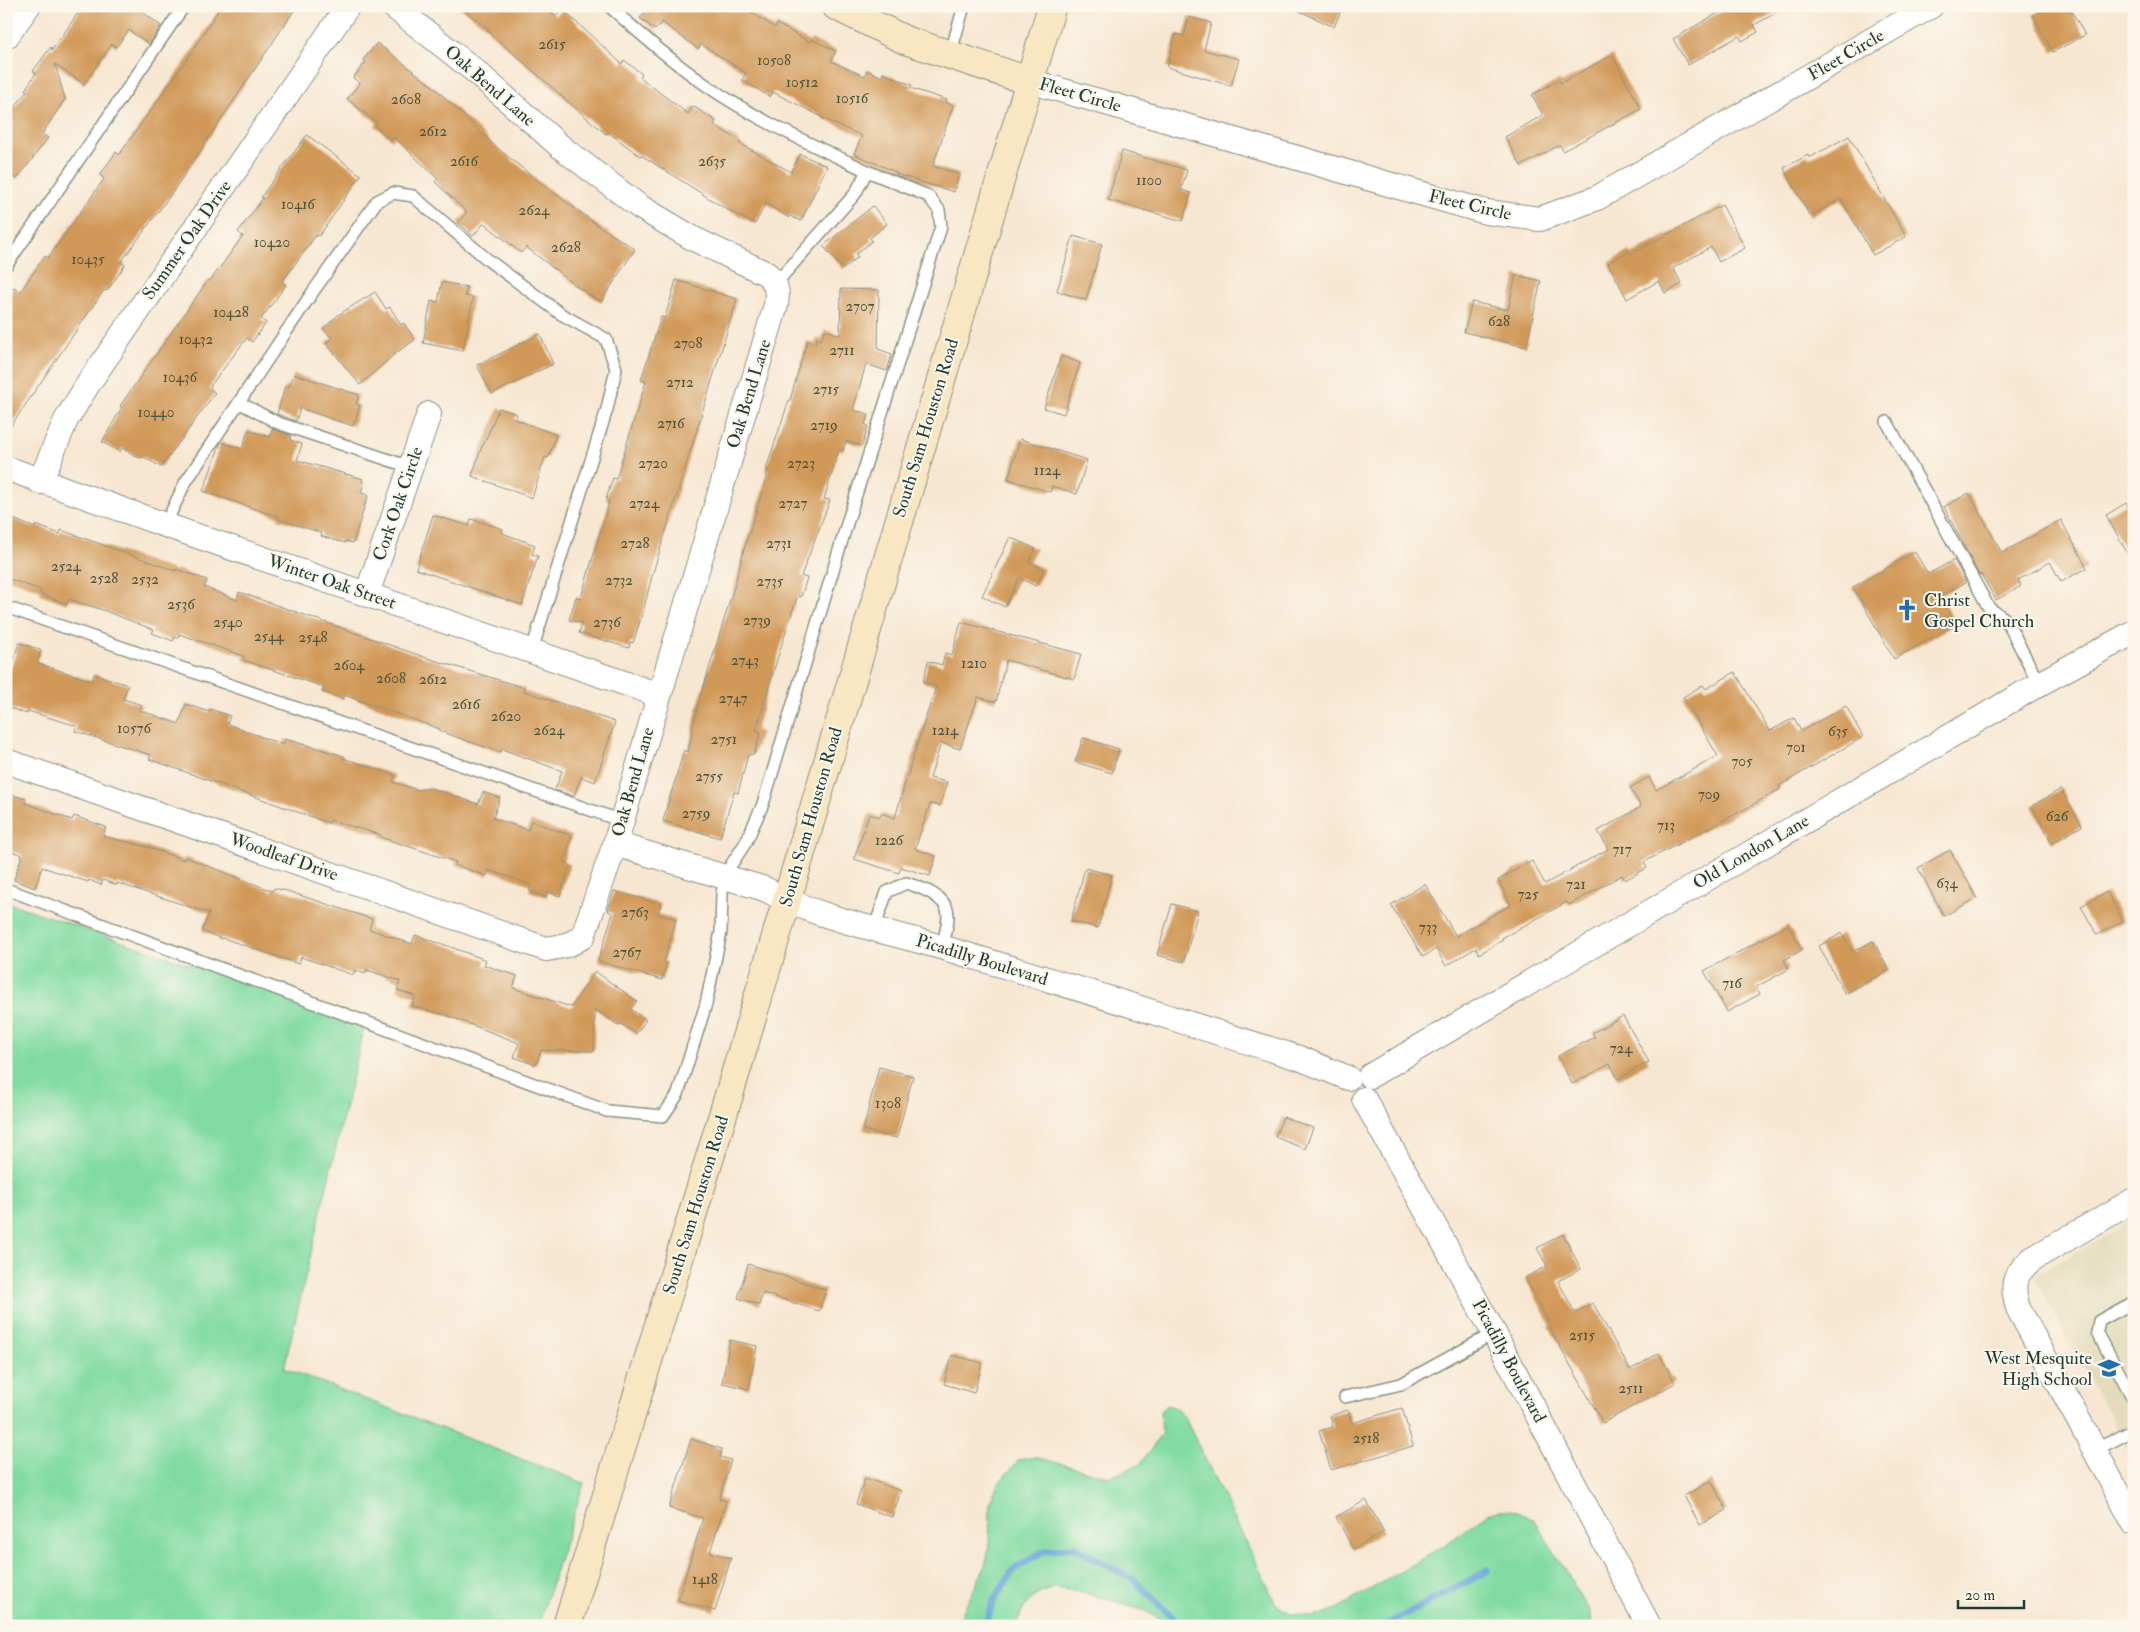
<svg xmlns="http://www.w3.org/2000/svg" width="2140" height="1632" viewBox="0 0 2140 1632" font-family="'IM FELL Double Pica',serif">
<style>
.built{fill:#e4dbba}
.green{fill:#81dba1;stroke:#508c6a}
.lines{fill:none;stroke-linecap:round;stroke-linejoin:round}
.stream{stroke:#62a3d5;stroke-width:7}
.building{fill:#d19959}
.lane-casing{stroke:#8b9283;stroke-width:14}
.street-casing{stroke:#8b9283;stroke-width:26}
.secondary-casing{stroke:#8b9283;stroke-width:30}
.lane{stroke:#fff;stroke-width:11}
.street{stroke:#fff;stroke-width:24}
.secondary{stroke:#f9e7c3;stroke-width:28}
.labels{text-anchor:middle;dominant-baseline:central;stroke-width:4;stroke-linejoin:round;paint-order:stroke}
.number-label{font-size:15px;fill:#4c543d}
.street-label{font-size:18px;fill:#1f3d34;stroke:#fbf7ec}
.poi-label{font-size:18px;fill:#1f3d34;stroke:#fbf7ec;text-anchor:start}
</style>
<rect width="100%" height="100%" fill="#fbf7ec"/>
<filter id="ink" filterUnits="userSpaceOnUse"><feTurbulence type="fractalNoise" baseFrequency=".02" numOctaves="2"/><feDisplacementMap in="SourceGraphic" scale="10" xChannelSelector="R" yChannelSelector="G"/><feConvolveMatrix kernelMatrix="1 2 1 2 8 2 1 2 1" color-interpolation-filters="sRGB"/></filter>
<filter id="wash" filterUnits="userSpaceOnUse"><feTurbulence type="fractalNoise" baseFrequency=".0096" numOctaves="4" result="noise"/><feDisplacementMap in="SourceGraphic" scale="20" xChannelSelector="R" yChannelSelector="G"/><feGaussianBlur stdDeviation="1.12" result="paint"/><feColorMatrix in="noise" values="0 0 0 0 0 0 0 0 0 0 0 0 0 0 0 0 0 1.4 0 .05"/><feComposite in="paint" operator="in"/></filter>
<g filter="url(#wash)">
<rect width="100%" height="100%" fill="#f7e7d2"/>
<polygon class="built" points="2134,1219 2134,1461 2034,1276"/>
<g class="green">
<polygon points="6,902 365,1024 284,1368 584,1483 538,1626 6,1626"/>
<path d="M1168 1405 1177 1409 1185 1418 1277 1605 1290 1613 1314 1617 1337 1609 1436 1551 1488 1514 1498 1511 1512 1510 1535 1520 1591 1614 1592 1626H1168C1161 1621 1153 1614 1145 1611 1129 1606 1064 1585 1051 1589 1032 1594 1022 1607 1016 1626H956L984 1569 989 1550 990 1502 998 1484 1019 1460 1035 1457 1110 1477 1139 1465 1153 1447 1162 1433 1160 1411Z"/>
</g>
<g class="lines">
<g class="stream">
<polyline points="985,1626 993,1602 1014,1569 1044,1551 1074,1547 1134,1580 1181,1626"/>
<polyline points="1384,1626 1487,1571"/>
</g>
</g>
<g id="blocks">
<g class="building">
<polygon points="83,6 135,6 161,26 149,44 129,30 116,47 112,44 84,84 55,64 65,99 42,134 48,138 17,179 6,172 6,119 27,91 25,90 36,73 33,71 51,47 52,50"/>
<polygon points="221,6 297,6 172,193 121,262 125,265 107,291 104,290 6,433 6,298 14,287 20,292 45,256 48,258 104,179 100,175 116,152 119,155 189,56"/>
<polygon points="458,6 544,6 556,16 562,9 622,64 624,60 642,74 640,77 655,89 688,114 693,106 716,121 714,125 740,141 739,143 791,172 800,154 827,166 801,221 790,216 789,218 766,203 755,224 726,209 641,155 640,156 608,132 606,134 581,113 487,30 489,29"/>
<polygon points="642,6 742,6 775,28 777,24 810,42 811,39 836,51 831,61 865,76 867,70 882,77 883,73 912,85 910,88 947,100 946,103 953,105 933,166 959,174 954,192 896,174 896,172 854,154 862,136 822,118 822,117 773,92 770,97 742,80 746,73 701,44 698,49 662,22 655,30 640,18 647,10"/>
<polygon points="1289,6 1343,6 1334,27"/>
<polygon points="1730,6 1788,6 1754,25 1758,32 1742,41 1739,36 1688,65 1673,39"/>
<polygon points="2049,6 2069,6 2085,35 2053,52 2033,15"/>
<polygon points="1189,17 1211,23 1204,50 1239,59 1231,86 1167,67 1176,34 1184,36"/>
<polygon points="377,43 435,88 496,147 542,184 600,227 635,249 601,302 579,288 526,247 521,253 484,223 473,236 458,223 467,212 435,182 438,179 394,137 392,140 375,126 377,123 347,99 360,83 353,78 366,62 363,60"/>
<polygon points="1612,55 1641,109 1563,151 1560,145 1521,166 1505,137 1543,115 1532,95 1559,80 1561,83"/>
<polygon points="307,135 361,175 319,236 316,235 282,282 286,285 261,319 266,323 252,342 247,338 211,385 210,389 215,393 161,467 142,456 140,458 122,448 120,452 102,442 122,407 120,406 208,280 210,281 243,236 238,232 263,198 261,197 279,172"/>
<polygon points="1849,136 1906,237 1873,255 1841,199 1810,216 1784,168 1808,155 1809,158"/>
<polygon points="1122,151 1187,170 1181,190 1191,193 1183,221 1108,200"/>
<polygon points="1722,205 1745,248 1719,262 1711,247 1673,268 1682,284 1665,293 1659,281 1627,299 1608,263 1629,251 1631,254"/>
<polygon points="873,206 887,224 870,238 872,241 856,254 858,257 843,269 823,246"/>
<polygon points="1073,236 1102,244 1086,300 1057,291"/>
<polygon points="1516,275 1541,281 1526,347 1464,332 1472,302 1508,310"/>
<polygon points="676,280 737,299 652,576 644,608 633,643 630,642 629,648 579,633 582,623 569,620 576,597 581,598 609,502 606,499 613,478 616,479 646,381 641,380 661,317 665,318"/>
<polygon points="442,282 467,287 465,296 473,297 463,351 423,343 431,301 438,302"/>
<polygon points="841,289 879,290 878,349 892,354 887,371 866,364 853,410 869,414 865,424 868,426 862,446 846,441 843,451 839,450 824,499 830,500 801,576 807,578 801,597 798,596 796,600 779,653 756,730 761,732 754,754 748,755 738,793 734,792 720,838 663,821 684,750 688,752 697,708 735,584 744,549 758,506 768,470 766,469 789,400 790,400 807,341 815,344 817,338 821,340 825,330 840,335"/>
<polygon points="375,292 386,309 390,307 401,325 404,323 415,340 397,352 360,385 326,343 332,338 323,329 338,315"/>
<polygon points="540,334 553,364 492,394 477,365"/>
<polygon points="1061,356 1080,363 1064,414 1044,408"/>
<polygon points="294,374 359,395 356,404 360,406 353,426 300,408 296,421 277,414 285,386 289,387"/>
<polygon points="499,408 517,414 515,419 556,435 548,458 545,457 532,498 472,476 482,446 483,446"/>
<polygon points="272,429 291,435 290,440 302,444 297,460 363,479 362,482 364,483 361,493 368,495 353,543 346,541 345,543 321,536 322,533 278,519 279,517 203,491 221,442 242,449 248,430 270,437"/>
<polygon points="1020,439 1087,460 1077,494 1052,486 1050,492 1008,479"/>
<polygon points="1969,493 2002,553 2061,520 2087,568 2061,582 2050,562 2018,580 2021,586 1996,600 1981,574 1979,575 1944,507"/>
<polygon points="2126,503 2134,515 2134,565 2106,515"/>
<polygon points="433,515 469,526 471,519 503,529 502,533 535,545 532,554 538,556 522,605 416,569"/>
<polygon points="6,516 35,528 36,525 60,534 61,530 176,571 176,569 207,580 204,587 237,600 239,592 424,657 525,688 524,691 615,722 595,782 581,777 574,796 555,790 562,771 502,749 501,752 470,742 440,731 440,729 347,696 344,696 343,699 322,692 324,687 243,660 244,656 179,634 178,638 175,637 173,641 152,633 154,630 103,610 69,599 67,604 40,594 41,590 6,578"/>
<polygon points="1010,537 1036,549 1029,562 1044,569 1036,586 1019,578 1005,607 982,596"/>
<polygon points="1915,552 1928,574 1954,560 1966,582 1940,596 1956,624 1894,659 1853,587"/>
<polygon points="961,622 1081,654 1074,679 1006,660 996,702 978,697 960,749 941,743 930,778 947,782 940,806 930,804 915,849 936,856 930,876 901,867 899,873 854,859 869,814 880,817 881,813 895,818 912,760 936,686 923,682 928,661 942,665 945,653 952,655"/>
<polygon points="19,643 41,650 37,663 92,681 94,674 128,685 123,699 142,705 139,710 179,724 186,704 209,712 210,709 230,716 227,724 283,745 285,739 344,756 343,758 395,775 393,782 418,790 430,788 478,804 483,792 500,798 493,818 528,830 531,821 572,836 563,862 570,864 560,896 548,892 546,897 529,891 531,885 489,870 487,876 455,865 456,862 380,837 381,835 330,820 329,823 149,759 151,755 75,731 77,726 28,711 27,714 6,707 6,683"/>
<polygon points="1735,672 1770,731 1794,718 1801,731 1846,706 1863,737 1779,786 1780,789 1747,808 1644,862 1647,868 1625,880 1622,875 1569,905 1567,902 1502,938 1503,940 1479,954 1476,948 1446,966 1436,949 1423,957 1391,905 1425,884 1456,936 1511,905 1498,880 1532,861 1545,884 1608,849 1598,831 1641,807 1630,788 1649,777 1656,790 1718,756 1683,697 1703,685 1706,689"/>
<polygon points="1083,738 1119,749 1112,773 1075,762"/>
<polygon points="2061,789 2082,826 2052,843 2032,806"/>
<polygon points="6,793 26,799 25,803 72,820 74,816 106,827 103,836 148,847 184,860 185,857 272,891 274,888 287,891 372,919 369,929 412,944 415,935 448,946 486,960 484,965 517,976 513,988 571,1007 596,970 596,972 637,1001 631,1009 646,1020 636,1034 620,1023 618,1025 595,1009 594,1051 541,1050 536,1065 514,1057 519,1043 446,1015 412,1006 415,996 397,990 400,981 367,970 365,974 355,970 353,975 301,957 299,964 223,938 222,939 202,931 209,913 117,883 117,885 103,880 101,885 89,880 88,882 42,867 35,888 14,880 22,855 6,849"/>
<polygon points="1950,850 1977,898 1944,916 1918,868"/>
<polygon points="1085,868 1112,875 1098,928 1071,921"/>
<polygon points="614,891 661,904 658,914 676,919 664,962 667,963 662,980 598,961 613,913 608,911"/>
<polygon points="2107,892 2123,921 2097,935 2081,906"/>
<polygon points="1172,904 1198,911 1184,962 1157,955"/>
<polygon points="1788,925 1802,950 1784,960 1789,969 1756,987 1760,994 1727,1012 1704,971"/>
<polygon points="1842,933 1852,952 1873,941 1889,970 1845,994 1819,946"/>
<polygon points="1623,1016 1649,1062 1618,1079 1610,1064 1572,1084 1558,1056 1595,1037 1592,1033"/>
<polygon points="879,1067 913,1076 897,1138 863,1130"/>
<polygon points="1283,1117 1313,1128 1305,1149 1275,1137"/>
<polygon points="1563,1234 1581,1269 1558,1281 1575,1313 1593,1303 1630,1370 1659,1353 1675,1383 1603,1423 1549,1327 1551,1326 1525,1278 1547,1266 1537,1248"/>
<polygon points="748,1264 826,1290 819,1311 763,1293 759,1305 738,1298"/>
<polygon points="730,1340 757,1346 749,1389 722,1383"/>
<polygon points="952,1355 982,1363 974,1393 944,1384"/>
<polygon points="1402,1408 1413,1446 1331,1470 1319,1431 1333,1427 1330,1416 1348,1410 1352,1423"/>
<polygon points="691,1439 722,1449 720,1457 731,1460 719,1499 726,1501 710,1552 731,1558 715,1611 678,1600 703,1518 669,1508"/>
<polygon points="865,1478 901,1491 892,1517 856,1504"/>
<polygon points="1711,1481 1727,1510 1700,1525 1684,1496"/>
<polygon points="1366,1500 1384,1532 1353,1549 1336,1517"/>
</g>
</g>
</g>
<g filter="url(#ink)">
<use href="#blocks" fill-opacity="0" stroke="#8b9283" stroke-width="1"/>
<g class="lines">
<g class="lane-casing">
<g id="lane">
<path d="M609 6C639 33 670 60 703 83 754 119 811 144 867 171"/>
<polyline points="950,55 964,6"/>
<polyline points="6,266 184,6"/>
<polyline points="240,403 278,423 410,467"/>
<polyline points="1887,422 1989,608 2004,618 2008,623 2039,684"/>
<polyline points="165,525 185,483 310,296 377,201 393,193 413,196 488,260 561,314 606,339 616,369 607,409 532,650"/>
<polyline points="6,607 622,821"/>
<polyline points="6,889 607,1111 663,1116 678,1094 706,1004 721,932 722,893 725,878 731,865 746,842 763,804 849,517 941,227 939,210 928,196 867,171 855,194 776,283"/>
<path d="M874 929 887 892 906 883C920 887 948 897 948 915 948 926 944 937 943 947"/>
<polyline points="2134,1302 2099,1321 2097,1332 2134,1400"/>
<polyline points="1345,1397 1401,1384 1494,1333"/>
<polyline points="2095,1450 2134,1430"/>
</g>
</g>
<g class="street-casing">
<g id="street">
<polyline points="6,37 28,6"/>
<polyline points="1029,81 1486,212 1540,219 1597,198 1931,6"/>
<polyline points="6,468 165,525 659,695"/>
<polyline points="40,482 66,420 90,381 348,6"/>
<polyline points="367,594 429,414"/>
<path d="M6 761 546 949C561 947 571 945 583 936L615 844 776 305C778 291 777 284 767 274L694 239 640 207 561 147 475 71 393 6"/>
<path d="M615 844 765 889C820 920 884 930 944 948 1063 983 1180 1021 1299 1058L1348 1078"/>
<polyline points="1370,1076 2039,684 2134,632"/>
<polyline points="1364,1099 1494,1333 1649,1626"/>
<path d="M2134 1200 2032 1259C2013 1276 2011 1284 2018 1308L2134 1523"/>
</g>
</g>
<g class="secondary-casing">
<g id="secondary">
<polyline points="836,6 905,40 1029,81"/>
<polyline points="567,1626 732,1085 1052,6"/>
</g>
</g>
<use href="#lane" class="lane"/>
<use href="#street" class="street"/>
<use href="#secondary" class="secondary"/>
</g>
</g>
<defs>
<g id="church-bare" transform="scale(1.725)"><path d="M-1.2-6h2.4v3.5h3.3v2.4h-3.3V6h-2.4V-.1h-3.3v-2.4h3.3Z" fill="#1f6fb2" stroke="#fbf7ec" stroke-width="2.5" paint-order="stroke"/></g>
<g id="school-bare" transform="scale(1.725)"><path d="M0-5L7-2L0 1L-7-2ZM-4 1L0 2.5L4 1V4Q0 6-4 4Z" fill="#1f6fb2" stroke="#fbf7ec" stroke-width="2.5" paint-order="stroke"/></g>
</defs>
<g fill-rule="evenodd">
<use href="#church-bare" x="1907" y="610"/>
<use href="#school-bare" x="2109" y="1368"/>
</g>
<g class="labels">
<g class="number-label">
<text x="552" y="44">2615</text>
<text x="774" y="60">10508</text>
<text x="802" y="82">10512</text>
<text x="852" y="98">10516</text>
<text x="406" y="99">2608</text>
<text x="433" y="131">2612</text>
<text x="464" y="161">2616</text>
<text x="712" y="161">2635</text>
<text x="1149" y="180">1100</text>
<text x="298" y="204">10416</text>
<text x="534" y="210">2624</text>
<text x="272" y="242">10420</text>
<text x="566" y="247">2628</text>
<text x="88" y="259">10435</text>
<text x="860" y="306">2707</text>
<text x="231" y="312">10428</text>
<text x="1499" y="321">628</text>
<text x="196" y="339">10432</text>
<text x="688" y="343">2708</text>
<text x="842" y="350">2711</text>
<text x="180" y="377">10436</text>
<text x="680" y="382">2712</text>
<text x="826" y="389">2715</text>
<text x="156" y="412">10440</text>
<text x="671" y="423">2716</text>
<text x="824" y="425">2719</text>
<text x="653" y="463">2720</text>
<text x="801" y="463">2723</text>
<text x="1047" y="470">1124</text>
<text x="644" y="503">2724</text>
<text x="793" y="503">2727</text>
<text x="635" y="543">2728</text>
<text x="779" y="543">2731</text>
<text x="66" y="566">2524</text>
<text x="104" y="578">2528</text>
<text x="145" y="579">2532</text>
<text x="619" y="580">2732</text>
<text x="770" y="581">2735</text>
<text x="181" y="604">2536</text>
<text x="757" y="620">2739</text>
<text x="228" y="622">2540</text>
<text x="607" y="622">2736</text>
<text x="269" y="636">2544</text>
<text x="313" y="637">2548</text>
<text x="745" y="660">2743</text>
<text x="974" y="663">1210</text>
<text x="349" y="665">2604</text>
<text x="391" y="678">2608</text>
<text x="433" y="679">2612</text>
<text x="733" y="698">2747</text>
<text x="466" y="704">2616</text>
<text x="506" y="716">2620</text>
<text x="134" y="728">10576</text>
<text x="549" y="730">2624</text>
<text x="945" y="730">1214</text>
<text x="1838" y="731">635</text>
<text x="724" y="739">2751</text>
<text x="1796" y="747">701</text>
<text x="1742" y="761">705</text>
<text x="709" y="776">2755</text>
<text x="1709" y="794">709</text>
<text x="696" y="813">2759</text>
<text x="2057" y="816">626</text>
<text x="1666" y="825">713</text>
<text x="889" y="840">1226</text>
<text x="1622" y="849">717</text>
<text x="1947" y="883">634</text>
<text x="1576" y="884">721</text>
<text x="1528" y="894">725</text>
<text x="635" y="912">2763</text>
<text x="1428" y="927">733</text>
<text x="627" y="952">2767</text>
<text x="1732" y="983">716</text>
<text x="1621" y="1048">724</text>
<text x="888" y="1103">1308</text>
<text x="1582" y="1335">2515</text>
<text x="1631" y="1388">2511</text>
<text x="1366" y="1438">2518</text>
<text x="705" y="1579">1418</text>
</g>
<g class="street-label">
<text transform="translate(1846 55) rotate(-30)">Fleet Circle</text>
<text transform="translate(490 86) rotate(41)">Oak Bend Lane</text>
<text transform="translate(1080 95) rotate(16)">Fleet Circle</text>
<text transform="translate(1470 205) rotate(13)">Fleet Circle</text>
<text transform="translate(187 240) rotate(-55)">Summer Oak Drive</text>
<text transform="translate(749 394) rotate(-73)">Oak Bend Lane</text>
<text transform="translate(926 428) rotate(-73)">South Sam Houston Road</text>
<text transform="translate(398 504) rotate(-71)">Cork Oak Circle</text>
<text transform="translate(332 582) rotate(19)">Winter Oak Street</text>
<text transform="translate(633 782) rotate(-74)">Oak Bend Lane</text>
<text transform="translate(811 817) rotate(-74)">South Sam Houston Road</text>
<text transform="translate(1751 852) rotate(-30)">Old London Lane</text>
<text transform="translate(284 857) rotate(19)">Woodleaf Drive</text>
<text transform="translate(982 960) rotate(17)">Picadilly Boulevard</text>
<text transform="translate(696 1205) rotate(-73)">South Sam Houston Road</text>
<text transform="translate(1509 1361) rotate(62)">Picadilly Boulevard</text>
</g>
<g class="poi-label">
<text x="1924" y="600">Christ<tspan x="1924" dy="21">Gospel Church</tspan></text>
<text x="2092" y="1358" text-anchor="end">West Mesquite<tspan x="2092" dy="21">High School</tspan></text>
</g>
</g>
<rect width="2140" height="1632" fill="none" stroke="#fbf7ec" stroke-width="25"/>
<path d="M1958 1600v8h66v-8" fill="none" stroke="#1f3d34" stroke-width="2.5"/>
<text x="1965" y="1600" font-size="15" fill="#1f3d34" stroke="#fbf7ec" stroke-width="4" paint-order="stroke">20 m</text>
</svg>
